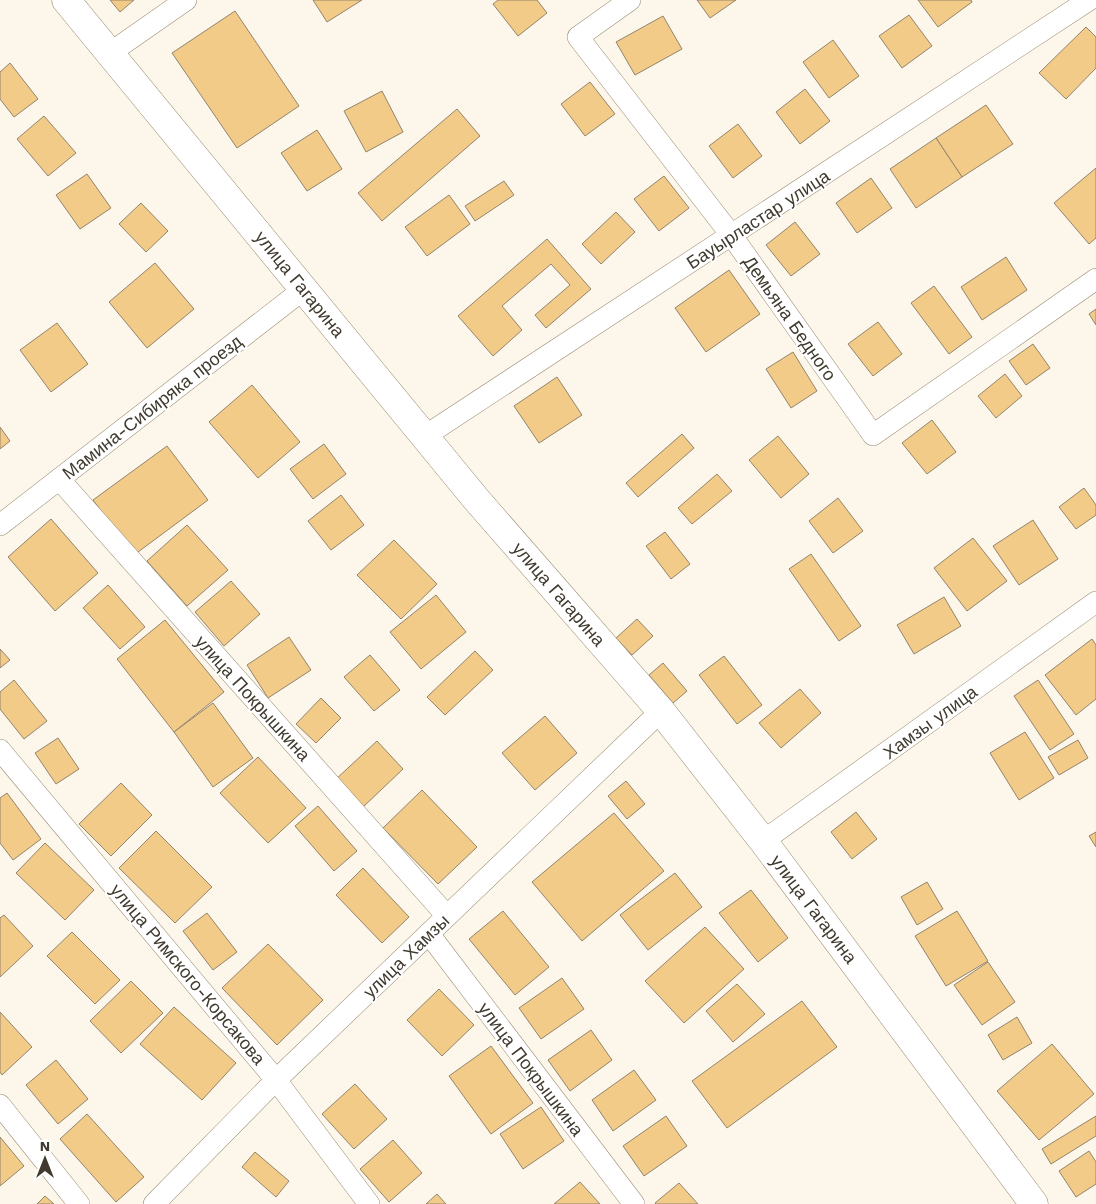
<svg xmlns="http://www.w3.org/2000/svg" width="1096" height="1204" viewBox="0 0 1096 1204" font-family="'Work Sans',sans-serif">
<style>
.building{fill:#f3cb89;stroke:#93846b}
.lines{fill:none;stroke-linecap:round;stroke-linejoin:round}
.street-casing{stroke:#9a8c72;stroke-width:22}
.secondary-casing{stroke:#9a8c72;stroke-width:29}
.street{stroke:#fff;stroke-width:21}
.secondary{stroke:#fff;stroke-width:28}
.labels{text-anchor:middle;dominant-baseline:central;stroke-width:4;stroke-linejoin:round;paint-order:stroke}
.street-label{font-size:18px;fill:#403a2f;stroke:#fff}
</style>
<rect width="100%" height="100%" fill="#fdf6eb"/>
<g class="building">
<polygon points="110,0 134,0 120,12"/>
<polygon points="313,0 362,0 327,22"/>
<polygon points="498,0 537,0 547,13 518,36 493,4"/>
<polygon points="697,0 736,0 710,18"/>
<polygon points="918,0 971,0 972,2 938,27"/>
<polygon points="235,11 299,106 237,148 172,53"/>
<polygon points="909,15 932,46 902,68 879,36"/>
<polygon points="663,16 682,49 635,75 616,42"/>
<polygon points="1086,27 1096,37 1096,68 1066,99 1039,73"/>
<polygon points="833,40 859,76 829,98 803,62"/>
<polygon points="10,63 38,99 14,117 0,99 0,72"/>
<polygon points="590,82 615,114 585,136 561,104"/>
<polygon points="805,89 830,121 800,144 776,112"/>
<polygon points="382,91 403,132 366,152 344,111"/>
<polygon points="986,105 1013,144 962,177 936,138"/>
<polygon points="457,109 480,136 382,221 358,193"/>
<polygon points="44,116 76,153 48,176 17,139"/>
<polygon points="738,124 762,156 733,178 709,146"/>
<polygon points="317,130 342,169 307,191 281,153"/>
<polygon points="936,138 962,177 916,208 890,169"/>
<polygon points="1096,168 1096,238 1089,244 1054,203"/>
<polygon points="87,174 111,208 80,229 56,195"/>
<polygon points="664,176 689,208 659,231 634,199"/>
<polygon points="871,178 892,208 857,233 836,203"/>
<polygon points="504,181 514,195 475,221 465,206"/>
<polygon points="449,195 470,224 427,256 405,227"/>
<polygon points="141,203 168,231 146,252 119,224"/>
<polygon points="616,212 635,232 601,264 582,244"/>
<polygon points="795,222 820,254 791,276 766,245"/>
<polygon points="547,239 591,289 546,328 535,315 570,285 551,264 502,306 522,330 493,356 458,316"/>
<polygon points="1006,257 1027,290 982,320 961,287"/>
<polygon points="155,263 194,309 147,348 109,302"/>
<polygon points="729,270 760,314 706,352 675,308"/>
<polygon points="934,286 972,337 949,354 911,303"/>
<polygon points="1096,309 1096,325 1089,314"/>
<polygon points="878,322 902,354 873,376 848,344"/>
<polygon points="57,323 88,364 51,392 20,350"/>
<polygon points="1033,344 1050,368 1026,385 1009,361"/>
<polygon points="793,352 817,391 791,408 766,369"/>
<polygon points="1005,374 1022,396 996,418 978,396"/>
<polygon points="557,377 582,415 539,443 514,406"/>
<polygon points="252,385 300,442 258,478 209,422"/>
<polygon points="932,420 956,452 927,474 902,443"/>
<polygon points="0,427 10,441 0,449"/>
<polygon points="682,434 694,448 638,497 626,483"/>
<polygon points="778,436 809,474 781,498 749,460"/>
<polygon points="324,444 346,474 313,499 290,469"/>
<polygon points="167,446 208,500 134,555 93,500"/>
<polygon points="717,474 732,491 692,524 678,508"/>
<polygon points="1084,488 1096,505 1096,515 1076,529 1059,507"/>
<polygon points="341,495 364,525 331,550 308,521"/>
<polygon points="838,498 863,531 833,553 809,521"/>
<polygon points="51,519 98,573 55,611 8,557"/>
<polygon points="1033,520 1058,559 1019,585 993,546"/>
<polygon points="187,525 228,570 187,606 147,561"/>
<polygon points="665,532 690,564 671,579 646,546"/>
<polygon points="973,538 1007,581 967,611 934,568"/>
<polygon points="394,540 437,584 401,619 357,575"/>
<polygon points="811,554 861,626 839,641 789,569"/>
<polygon points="231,581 260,614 224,646 195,612"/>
<polygon points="108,585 145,627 120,649 83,608"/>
<polygon points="436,595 466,632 421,669 390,632"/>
<polygon points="944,597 961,626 914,654 897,625"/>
<polygon points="637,619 653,636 632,655 616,638"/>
<polygon points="165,620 224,692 174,732 117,659"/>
<polygon points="289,637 311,670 268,698 247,665"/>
<polygon points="1092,639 1096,645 1096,699 1076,715 1045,675"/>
<polygon points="0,649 10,660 0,668"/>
<polygon points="475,651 493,670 445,715 427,697"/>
<polygon points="370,655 400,690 374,711 344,677"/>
<polygon points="724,656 762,705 737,724 699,675"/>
<polygon points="663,663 687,691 673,703 649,675"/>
<polygon points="14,680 47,721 24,739 0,709 0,692"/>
<polygon points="1038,680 1074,734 1050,750 1014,696"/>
<polygon points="800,689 821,713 781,748 759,723"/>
<polygon points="321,698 341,718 316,743 296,724"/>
<polygon points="213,703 253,758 213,787 174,732"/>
<polygon points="545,716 577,753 535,790 502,753"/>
<polygon points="1025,732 1054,778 1019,800 990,753"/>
<polygon points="58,738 79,769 56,784 35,753"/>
<polygon points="1078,740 1088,758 1059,775 1048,757"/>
<polygon points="377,741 403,769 361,809 334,781"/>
<polygon points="258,757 306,808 268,843 220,793"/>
<polygon points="626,781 645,804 627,819 608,796"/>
<polygon points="121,783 152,815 111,856 79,824"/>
<polygon points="422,790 477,847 438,884 383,828"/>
<polygon points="7,793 41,839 13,860 0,843 0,798"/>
<polygon points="318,806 357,851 334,871 295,826"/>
<polygon points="856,812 877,839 852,859 831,832"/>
<polygon points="614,813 664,871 582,941 532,882"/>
<polygon points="156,831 212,887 175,923 119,868"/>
<polygon points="1096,832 1096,847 1089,836"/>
<polygon points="45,843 94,890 65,920 16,873"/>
<polygon points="363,868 409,917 382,943 336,895"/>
<polygon points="675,873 702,907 648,950 620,915"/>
<polygon points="927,882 943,909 917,925 901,897"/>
<polygon points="751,890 788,938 758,962 719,913"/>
<polygon points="503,911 549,967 515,995 469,939"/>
<polygon points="957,911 988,961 946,986 915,936"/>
<polygon points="207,913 237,952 213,970 183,931"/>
<polygon points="4,915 33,946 0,977 0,918"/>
<polygon points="705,927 744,969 684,1023 645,981"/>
<polygon points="72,932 120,980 95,1004 47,956"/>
<polygon points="268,944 323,1000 277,1045 222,988"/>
<polygon points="988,962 1015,1002 982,1025 954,985"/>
<polygon points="562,978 584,1009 541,1039 519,1008"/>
<polygon points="131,981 163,1013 121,1053 90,1021"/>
<polygon points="737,984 765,1014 733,1042 706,1011"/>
<polygon points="439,989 474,1025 442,1056 407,1020"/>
<polygon points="802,1001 837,1047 727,1128 692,1081"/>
<polygon points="174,1007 236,1063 202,1100 140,1044"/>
<polygon points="0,1012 32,1047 2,1075 0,1072"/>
<polygon points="1017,1017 1032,1043 1003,1060 988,1035"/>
<polygon points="591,1030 612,1060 570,1091 548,1060"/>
<polygon points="1052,1044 1094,1094 1039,1140 997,1091"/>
<polygon points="491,1046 533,1103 491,1134 449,1076"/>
<polygon points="56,1060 88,1099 58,1124 26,1085"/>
<polygon points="634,1070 656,1100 613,1131 592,1100"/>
<polygon points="355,1084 387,1119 354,1149 322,1114"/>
<polygon points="541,1107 564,1141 523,1169 500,1134"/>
<polygon points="87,1114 144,1177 116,1202 60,1139"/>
<polygon points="666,1116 687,1146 644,1176 623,1146"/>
<polygon points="1096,1116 1096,1136 1051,1164 1042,1149"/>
<polygon points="0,1137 24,1166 0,1186"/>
<polygon points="393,1140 422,1173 389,1202 360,1169"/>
<polygon points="1089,1151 1096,1162 1096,1184 1076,1197 1059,1171"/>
<polygon points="255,1152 289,1181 276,1197 242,1167"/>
<polygon points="580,1182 600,1204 554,1204"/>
<polygon points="679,1183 698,1204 656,1204 655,1203"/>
<polygon points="437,1194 446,1204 426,1204"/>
<polygon points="45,1196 54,1204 37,1204"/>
</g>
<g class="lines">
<g class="street-casing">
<g id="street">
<polyline points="630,0 578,37 732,236 873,435 1096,279"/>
<polyline points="110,53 186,0"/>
<polyline points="425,436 1089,0"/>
<polyline points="59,479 447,916"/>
<polyline points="0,525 304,289"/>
<polyline points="0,750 276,1080 369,1204"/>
<polyline points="763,841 1096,602"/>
<polyline points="429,934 634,1204"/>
<polyline points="0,1105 79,1204"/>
<polyline points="154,1204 276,1080 661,711"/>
</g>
</g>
<g class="secondary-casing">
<polyline id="secondary" points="66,0 476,499 661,711 763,841 1034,1204"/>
</g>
<use href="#street" class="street"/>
<use href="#secondary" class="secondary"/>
</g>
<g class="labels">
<g class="street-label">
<text transform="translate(758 219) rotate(-33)">Бауырластар улица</text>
<text transform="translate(300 284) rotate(51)">улица Гагарина</text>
<text transform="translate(790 318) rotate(55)">Демьяна Бедного</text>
<text transform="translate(152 407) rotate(-38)">Мамина-Сибиряка проезд</text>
<text transform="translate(559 594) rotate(49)">улица Гагарина</text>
<text transform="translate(253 698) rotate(48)">улица Покрышкина</text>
<text transform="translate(930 722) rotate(-36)">Хамзы улица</text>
<text transform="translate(814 909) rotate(53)">улица Гагарина</text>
<text transform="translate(406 956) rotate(-44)">улица Хамзы</text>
<text transform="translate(188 974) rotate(50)">улица Римского-Корсакова</text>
<text transform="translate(531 1069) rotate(53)">улица Покрышкина</text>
</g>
</g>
<g transform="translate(45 1159)" stroke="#ffffff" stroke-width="4" paint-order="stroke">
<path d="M0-4L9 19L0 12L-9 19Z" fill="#403a2f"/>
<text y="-8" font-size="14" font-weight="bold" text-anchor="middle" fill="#403a2f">N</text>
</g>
</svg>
